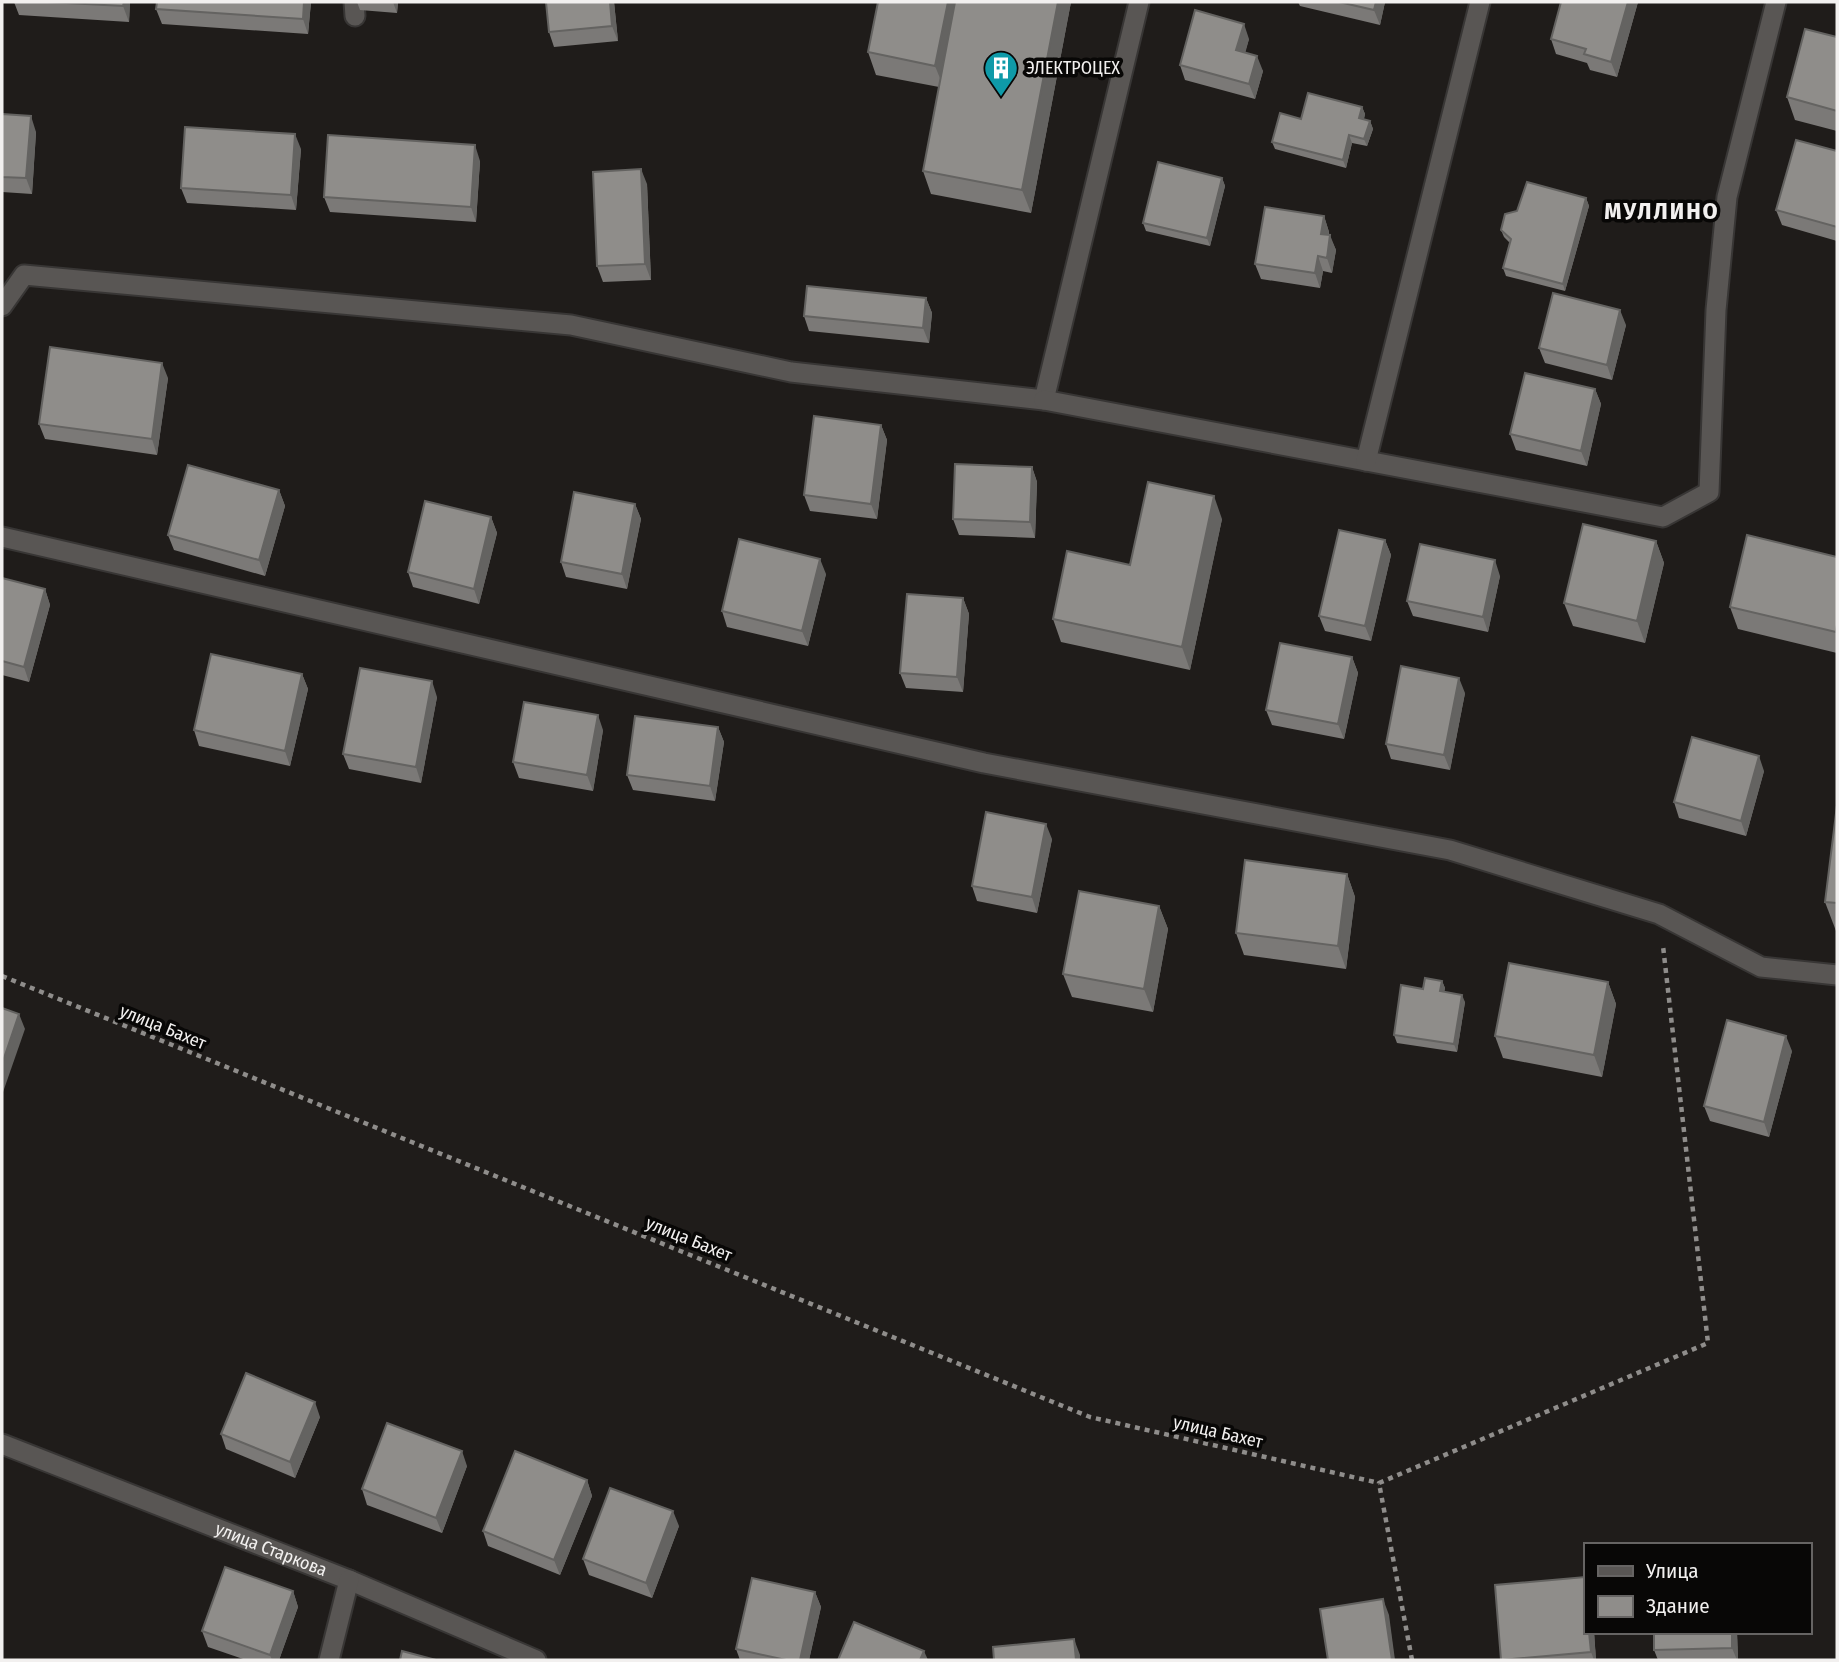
<svg xmlns="http://www.w3.org/2000/svg" width="1839" height="1662" viewBox="0 0 1839 1662" font-family="'Fira Sans Condensed',sans-serif">
<style>
.lines{fill:none;stroke-linecap:round;stroke-linejoin:round}
.service-casing{stroke:#383635;stroke-width:23}
.minor-casing{stroke:#383635;stroke-width:23}
.path{stroke:#8f8d8b;stroke-width:4.5;stroke-dasharray:5 5;stroke-linecap:butt}
.service{stroke:#595654;stroke-width:19}
.minor{stroke:#595654;stroke-width:19}
.wall{fill:#7b7977}
.shaded-wall{fill:#646361}
.building{fill:#8f8d8a;stroke:#646361;stroke-width:2}
.labels{text-anchor:middle;dominant-baseline:central;stroke-width:7;stroke-linejoin:round;paint-order:stroke}
.poi-label{font-size:18px;fill:#f2f0ef;stroke:#080706;text-anchor:start}
.street-label{font-size:18px;fill:#f2f0ef;stroke:#080706}
.district-label{font-size:24px;font-weight:bold;letter-spacing:2px;fill:#f2f0ef;stroke:#080706}
</style>
<rect width="100%" height="100%" fill="#1f1c1a"/>
<g class="lines">
<g class="service-casing">
<polyline id="service" points="354,2 355,16"/>
</g>
<g class="minor-casing">
<g id="minor">
<polyline points="2,306 24,275 571,325 791,372 1044,400 1139,2"/>
<polyline points="1044,400 1663,517 1709,492 1716,310 1727,197 1776,2"/>
<polyline points="1366,461 1480,2"/>
<polyline points="2,537 984,763 1450,850 1659,914 1761,967 1837,975"/>
<path id="s1" d="M2 1444 349 1580 536 1660"/>
<polyline points="329,1660 349,1580"/>
</g>
</g>
<g class="path">
<polyline points="2,976 1090,1417 1379,1483"/>
<polyline points="1412,1660 1379,1483 1708,1343 1663,946"/>
</g>
<use href="#service" class="service"/>
<use href="#minor" class="minor"/>
</g>
<g class="wall">
<polygon points="14,2 130,2 129,22 19,15"/>
<polygon points="311,2 308,34 162,24 156,9"/>
<polygon points="357,2 398,2 397,13 360,10"/>
<polygon points="614,2 618,41 554,47 549,32"/>
<polygon points="1071,2 1031,213 931,194 923,171 939,87 876,75 868,52"/>
<polygon points="1298,2 1385,2 1380,25 1300,6"/>
<polygon points="1561,2 1638,2 1617,77 1590,70 1587,63 1556,54 1551,39"/>
<polygon points="1837,37 1837,131 1795,120 1787,97"/>
<polygon points="1249,39 1245,52 1263,71 1255,99 1185,80 1180,65"/>
<polygon points="1362,107 1365,114 1364,119 1370,121 1373,129 1367,146 1352,143 1346,168 1275,149 1272,142 1301,119"/>
<polygon points="2,114 36,132 32,194 2,192"/>
<polygon points="301,149 296,210 187,203 181,188"/>
<polygon points="1837,151 1837,241 1782,225 1776,210"/>
<polygon points="480,161 476,222 330,212 324,197"/>
<polygon points="1222,178 1225,186 1210,246 1146,231 1143,223"/>
<polygon points="647,184 651,280 603,282 597,266"/>
<polygon points="1586,198 1589,206 1565,291 1506,276 1503,268 1510,243 1504,237 1501,230"/>
<polygon points="1324,216 1329,232 1329,235 1336,250 1332,273 1323,271 1320,288 1261,279 1255,264"/>
<polygon points="926,298 932,313 929,343 809,331 804,316"/>
<polygon points="1626,325 1612,380 1545,363 1539,348"/>
<polygon points="168,378 157,455 45,439 39,424"/>
<polygon points="1595,389 1601,404 1587,466 1516,450 1510,434"/>
<polygon points="881,425 887,440 877,519 810,511 804,495"/>
<polygon points="1032,467 1037,482 1035,538 959,535 953,519"/>
<polygon points="279,490 285,506 265,576 174,550 168,535"/>
<polygon points="635,504 641,519 627,589 566,577 561,562"/>
<polygon points="491,517 497,533 479,604 413,587 408,572"/>
<polygon points="1222,519 1190,670 1061,642 1053,619 1130,565"/>
<polygon points="1385,540 1391,555 1371,641 1325,631 1319,616"/>
<polygon points="1656,541 1664,563 1645,643 1573,626 1564,603"/>
<polygon points="1837,557 1837,653 1738,629 1730,607"/>
<polygon points="826,574 808,646 727,627 722,611"/>
<polygon points="1500,576 1488,632 1413,616 1407,601"/>
<polygon points="2,578 45,589 50,605 29,682 2,675"/>
<polygon points="963,598 969,614 963,692 906,688 900,673"/>
<polygon points="1352,657 1358,673 1344,739 1272,725 1266,710"/>
<polygon points="302,674 308,689 290,766 199,746 194,730"/>
<polygon points="1465,693 1450,770 1391,759 1386,744"/>
<polygon points="437,697 421,783 349,769 343,754"/>
<polygon points="718,727 724,742 715,801 633,790 627,775"/>
<polygon points="603,730 593,791 519,778 513,762"/>
<polygon points="1764,771 1746,836 1679,818 1674,802"/>
<polygon points="1837,805 1837,931 1836,931 1825,902"/>
<polygon points="1052,839 1037,913 977,901 972,886"/>
<polygon points="1347,874 1355,897 1346,969 1244,955 1236,933"/>
<polygon points="1159,906 1168,929 1153,1012 1072,997 1063,974"/>
<polygon points="1442,981 1445,988 1444,992 1465,1002 1457,1052 1397,1043 1394,1035 1423,989"/>
<polygon points="1608,982 1616,1004 1602,1077 1503,1058 1495,1036"/>
<polygon points="1792,1051 1769,1137 1710,1121 1704,1106"/>
<polygon points="320,1417 295,1478 226,1449 221,1434"/>
<polygon points="467,1466 442,1533 367,1505 362,1489"/>
<polygon points="587,1480 592,1496 560,1575 488,1546 483,1531"/>
<polygon points="679,1526 652,1598 589,1575 583,1559"/>
<polygon points="1495,1585 1594,1632 1596,1660 1501,1660"/>
<polygon points="293,1591 298,1607 279,1660 246,1660 208,1647 202,1631"/>
<polygon points="815,1592 821,1607 809,1660 740,1660 736,1649"/>
<polygon points="1737,1632 1738,1660 1658,1660 1654,1650"/>
</g>
<g class="shaded-wall">
<polygon points="124,2 130,2 129,22 123,6"/>
<polygon points="304,2 311,2 308,34 303,19"/>
<polygon points="393,2 398,2 397,13"/>
<polygon points="610,2 614,2 618,41 612,26"/>
<polygon points="948,2 961,2 944,88 935,66"/>
<polygon points="1058,2 1071,2 1031,213 1022,190"/>
<polygon points="1376,2 1385,2 1380,25 1374,10"/>
<polygon points="1628,2 1638,2 1617,77 1611,62"/>
<polygon points="1244,24 1249,39 1242,65 1236,50"/>
<polygon points="1257,56 1263,71 1255,99 1249,84"/>
<polygon points="1362,107 1365,114 1362,126 1359,118"/>
<polygon points="31,116 36,132 32,194 26,178"/>
<polygon points="1370,121 1373,129 1367,146 1364,139"/>
<polygon points="295,134 301,149 296,210 291,195"/>
<polygon points="1349,135 1352,143 1346,168 1343,160"/>
<polygon points="475,145 480,161 476,222 471,207"/>
<polygon points="641,169 647,184 651,280 645,264"/>
<polygon points="1222,178 1225,186 1210,246 1207,238"/>
<polygon points="1586,198 1589,206 1565,291 1563,284"/>
<polygon points="1324,216 1329,232 1326,249 1321,234"/>
<polygon points="1330,235 1336,250 1332,273 1327,258"/>
<polygon points="1318,256 1323,271 1320,288 1315,273"/>
<polygon points="926,298 932,313 929,343 923,328"/>
<polygon points="1620,310 1626,325 1612,380 1607,365"/>
<polygon points="162,363 168,378 157,455 152,439"/>
<polygon points="1595,389 1601,404 1587,466 1581,451"/>
<polygon points="881,425 887,440 877,519 871,504"/>
<polygon points="1032,467 1037,482 1035,538 1030,522"/>
<polygon points="279,490 285,506 265,576 259,560"/>
<polygon points="1214,496 1222,519 1190,670 1182,647"/>
<polygon points="635,504 641,519 627,589 622,574"/>
<polygon points="491,517 497,533 479,604 474,589"/>
<polygon points="1385,540 1391,555 1371,641 1365,626"/>
<polygon points="1656,541 1664,563 1645,643 1637,621"/>
<polygon points="820,559 826,574 808,646 802,631"/>
<polygon points="1495,560 1500,576 1488,632 1483,617"/>
<polygon points="45,589 50,605 29,682 24,667"/>
<polygon points="963,598 969,614 963,692 957,677"/>
<polygon points="1352,657 1358,673 1344,739 1338,724"/>
<polygon points="302,674 308,689 290,766 285,751"/>
<polygon points="1459,678 1465,693 1450,770 1444,755"/>
<polygon points="432,681 437,697 421,783 416,767"/>
<polygon points="598,715 603,730 593,791 587,775"/>
<polygon points="718,727 724,742 715,801 710,786"/>
<polygon points="1759,756 1764,771 1746,836 1741,821"/>
<polygon points="1046,824 1052,839 1037,913 1032,897"/>
<polygon points="1347,874 1355,897 1346,969 1338,946"/>
<polygon points="1159,906 1168,929 1153,1012 1144,989"/>
<polygon points="1442,981 1445,988 1443,999 1440,991"/>
<polygon points="1608,982 1616,1004 1602,1077 1594,1055"/>
<polygon points="1462,995 1465,1002 1457,1052 1454,1044"/>
<polygon points="19,1014 25,1029 2,1095 2,1064"/>
<polygon points="1786,1036 1792,1051 1769,1137 1764,1122"/>
<polygon points="315,1402 320,1417 295,1478 290,1462"/>
<polygon points="462,1451 467,1466 442,1533 436,1518"/>
<polygon points="587,1480 592,1496 560,1575 554,1560"/>
<polygon points="673,1511 679,1526 652,1598 646,1583"/>
<polygon points="293,1591 298,1607 279,1660 272,1660 270,1655"/>
<polygon points="815,1592 821,1607 809,1660 800,1660"/>
<polygon points="1383,1599 1389,1615 1395,1660 1392,1660"/>
<polygon points="1589,1632 1594,1632 1596,1660 1594,1660 1591,1652"/>
<polygon points="1732,1632 1737,1632 1738,1660 1737,1660 1732,1648"/>
<polygon points="1074,1639 1080,1655 1080,1660 1076,1660"/>
<polygon points="924,1651 928,1660 920,1660"/>
</g>
<g class="building">
<polygon points="47,2 124,2 123,6"/>
<polygon points="157,2 304,2 303,19 156,9"/>
<polygon points="546,2 610,2 612,26 549,32"/>
<polygon points="878,2 948,2 935,66 868,52"/>
<polygon points="955,2 1058,2 1022,190 923,171"/>
<polygon points="1339,2 1376,2 1374,10"/>
<polygon points="1561,2 1628,2 1611,62 1584,54 1586,49 1551,39"/>
<polygon points="1195,10 1244,24 1236,50 1257,56 1249,84 1180,65"/>
<polygon points="1805,29 1837,37 1837,111 1787,97"/>
<polygon points="1308,93 1362,107 1359,118 1370,121 1364,139 1349,135 1343,160 1272,142 1280,113 1301,119"/>
<polygon points="2,114 31,116 26,178 2,177"/>
<polygon points="185,127 295,134 291,195 181,188"/>
<polygon points="328,135 475,145 471,207 324,197"/>
<polygon points="1796,140 1837,151 1837,227 1776,210"/>
<polygon points="1158,162 1222,178 1207,238 1143,223"/>
<polygon points="641,169 645,264 597,266 593,172"/>
<polygon points="1527,182 1586,198 1563,284 1503,268 1511,239 1501,230 1505,214 1517,211"/>
<polygon points="1265,207 1324,216 1321,234 1330,235 1327,258 1318,256 1315,273 1255,264"/>
<polygon points="807,286 926,298 923,328 804,316"/>
<polygon points="1553,293 1620,310 1607,365 1539,348"/>
<polygon points="50,347 162,363 152,439 39,424"/>
<polygon points="1525,373 1595,389 1581,451 1510,434"/>
<polygon points="814,416 881,425 871,504 804,495"/>
<polygon points="955,464 1032,467 1030,522 953,519"/>
<polygon points="188,465 279,490 259,560 168,535"/>
<polygon points="1148,482 1214,496 1182,647 1053,619 1067,551 1130,565"/>
<polygon points="574,492 635,504 622,574 561,562"/>
<polygon points="425,501 491,517 474,589 408,572"/>
<polygon points="1583,524 1656,541 1637,621 1564,603"/>
<polygon points="1339,530 1385,540 1365,626 1319,616"/>
<polygon points="1747,535 1837,557 1837,625 1836,632 1730,607"/>
<polygon points="739,539 820,559 802,631 722,611"/>
<polygon points="1420,544 1495,560 1483,617 1407,601"/>
<polygon points="2,578 45,589 24,667 2,661"/>
<polygon points="907,594 963,598 957,677 900,673"/>
<polygon points="1280,643 1352,657 1338,724 1266,710"/>
<polygon points="211,654 302,674 285,751 194,730"/>
<polygon points="1401,666 1459,678 1444,755 1386,744"/>
<polygon points="360,668 432,681 416,767 343,754"/>
<polygon points="524,702 598,715 587,775 513,762"/>
<polygon points="635,716 718,727 710,786 627,775"/>
<polygon points="1692,737 1759,756 1741,821 1674,802"/>
<polygon points="1837,805 1837,903 1825,902"/>
<polygon points="986,812 1046,824 1032,897 972,886"/>
<polygon points="1245,860 1347,874 1338,946 1236,933"/>
<polygon points="1079,891 1159,906 1144,989 1063,974"/>
<polygon points="1509,963 1608,982 1594,1055 1495,1036"/>
<polygon points="1425,978 1442,981 1440,991 1462,995 1454,1044 1394,1035 1401,985 1423,989"/>
<polygon points="2,1008 19,1014 2,1064"/>
<polygon points="1727,1020 1786,1036 1764,1122 1704,1106"/>
<polygon points="246,1373 315,1402 290,1462 221,1434"/>
<polygon points="387,1423 462,1451 436,1518 362,1489"/>
<polygon points="515,1451 587,1480 554,1560 483,1531"/>
<polygon points="610,1488 673,1511 646,1583 583,1559"/>
<polygon points="225,1567 293,1591 270,1655 202,1631"/>
<polygon points="1585,1577 1585,1632 1589,1632 1591,1652 1501,1660 1495,1585"/>
<polygon points="752,1578 815,1592 800,1660 786,1660 736,1649"/>
<polygon points="1383,1599 1392,1660 1328,1660 1320,1609"/>
<polygon points="854,1622 924,1651 920,1660 838,1660"/>
<polygon points="1654,1632 1732,1632 1732,1648 1654,1650"/>
<polygon points="1074,1639 1076,1660 994,1660 993,1647"/>
<polygon points="402,1651 436,1660 400,1660"/>
</g>
<defs>
<g id="building-pin" transform="scale(1.75)"><path d="M0 17L-7.5 6A9.5 9.5 0 1 1 7.5 6Z" fill="#0f9aa8" stroke="#080706"/><path d="M-4-6H4V6H1V3H-1V6H-4ZM-2.5-4.3h1.7v1.8h-1.7ZM.8-4.3h1.7v1.8H.8ZM-2.5-1h1.7V.8h-1.7ZM.8-1h1.7V.8H.8Z" fill="#fff"/></g>
</defs>
<g fill-rule="evenodd">
<use href="#building-pin" x="1001" y="68"/>
</g>
<g class="labels">
<g class="poi-label">
<text x="1026" y="68">ЭЛЕКТРОЦЕХ</text>
</g>
<g class="street-label">
<text transform="translate(163 1027) rotate(22)">улица Бахет</text>
<text transform="translate(689 1239) rotate(22)">улица Бахет</text>
<text transform="translate(1218 1432) rotate(13)">улица Бахет</text>
<text stroke="none"><textPath href="#s1" startOffset="289">улица Старкова</textPath></text>
</g>
<g class="district-label">
<text x="1662" y="211">МУЛЛИНО</text>
</g>
</g>
<rect width="1839" height="1662" fill="none" stroke="#f2f0ef" stroke-width="7"/>
<rect x="1584" y="1543" width="228" height="91" fill="#080706" stroke="#666463" stroke-width="2"/>
<rect x="1598" y="1566" width="35" height="10" fill="#595654" stroke="#666463" stroke-width="2"/>
<text x="1646" y="1578" font-size="21" fill="#f2f0ef">Улица</text>
<rect x="1598" y="1596" width="35" height="21" fill="#8f8d8a" stroke="#666463" stroke-width="2"/>
<text x="1646" y="1613" font-size="21" fill="#f2f0ef">Здание</text>
</svg>
